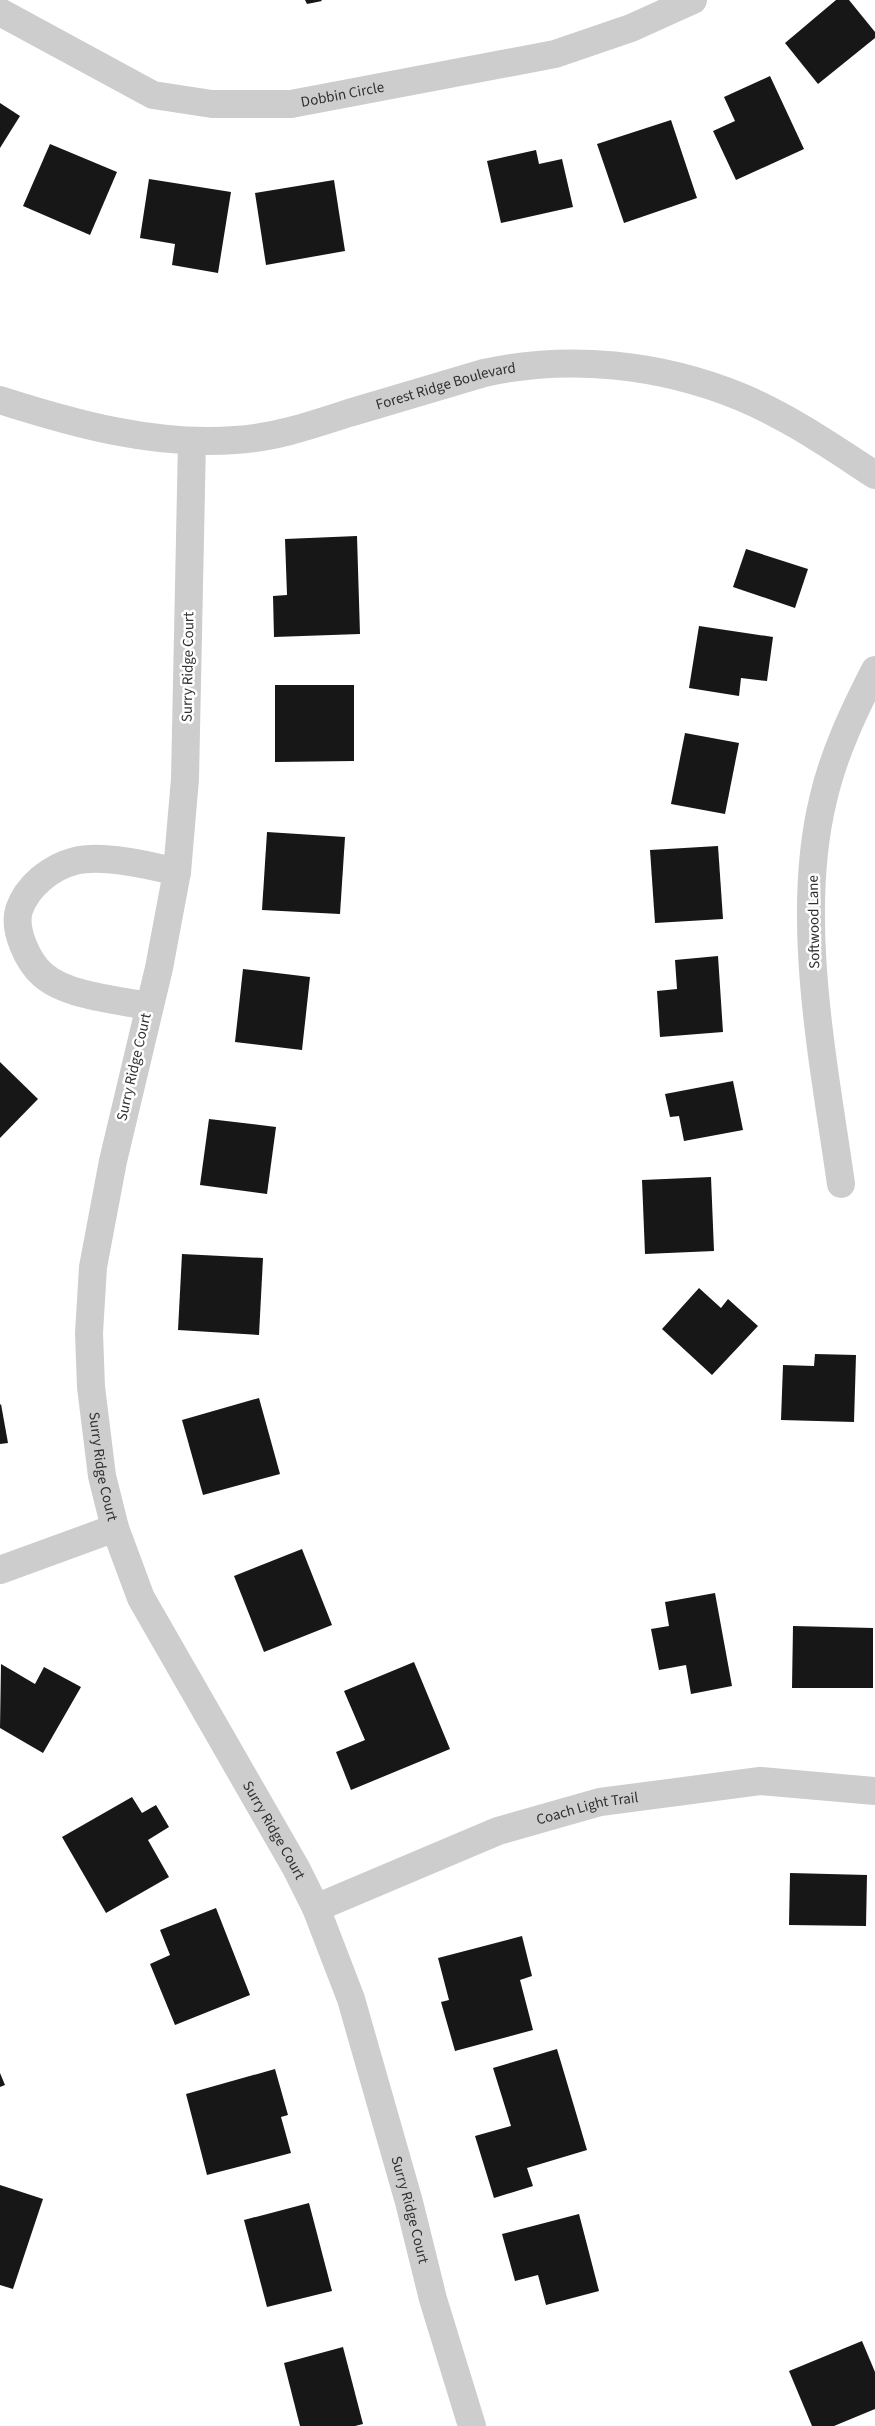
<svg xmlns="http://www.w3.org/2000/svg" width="875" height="2426" viewBox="0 0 875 2426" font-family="'Source Sans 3',sans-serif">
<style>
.building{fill:#171717}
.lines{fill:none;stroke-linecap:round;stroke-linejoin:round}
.minor{stroke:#cdcdcd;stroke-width:28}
.labels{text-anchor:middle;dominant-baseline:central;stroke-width:5;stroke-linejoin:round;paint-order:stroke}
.street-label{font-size:15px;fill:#303030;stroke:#fff}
</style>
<rect width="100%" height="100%" fill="#fff"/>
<g class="building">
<polygon points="305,0 321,0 322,1 307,4"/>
<polygon points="836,0 849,0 875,32 875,38 818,84 785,43"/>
<polygon points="770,76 804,149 736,180 713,131 735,121 724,97"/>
<polygon points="0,103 20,116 0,148"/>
<polygon points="671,120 697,198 624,223 597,144"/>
<polygon points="50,144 117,172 90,235 23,206"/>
<polygon points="536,150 539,164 562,159 573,207 501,223 487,161"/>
<polygon points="149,179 231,192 218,273 172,265 175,244 140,238"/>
<polygon points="334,180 345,251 266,265 255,193"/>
<polygon points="357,536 360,634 274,637 273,596 287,595 285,539"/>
<polygon points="746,549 808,569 795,608 733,587"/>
<polygon points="699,626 773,637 767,681 741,678 739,696 689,688"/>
<polygon points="275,685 354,685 354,761 275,762"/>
<polygon points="685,733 739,743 725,814 671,804"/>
<polygon points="267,832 345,837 340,914 262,910"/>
<polygon points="718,846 723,919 655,923 650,850"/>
<polygon points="718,956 723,1032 660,1037 657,991 677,989 675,960"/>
<polygon points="243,969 310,977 302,1050 235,1042"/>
<polygon points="0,1062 38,1099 0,1138"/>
<polygon points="733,1081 743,1130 684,1141 679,1116 670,1117 665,1094"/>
<polygon points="209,1119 276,1127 267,1194 200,1185"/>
<polygon points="711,1177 714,1251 645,1254 642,1180"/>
<polygon points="182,1254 263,1258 259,1335 178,1330"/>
<polygon points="699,1288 721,1308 728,1299 758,1326 712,1375 662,1329"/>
<polygon points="815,1354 856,1355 854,1422 781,1420 783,1365 814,1366"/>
<polygon points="259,1398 280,1474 203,1495 182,1420"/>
<polygon points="1,1404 8,1443 0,1444 0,1405"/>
<polygon points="302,1549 332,1625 264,1652 234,1576"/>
<polygon points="715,1593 732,1686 691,1694 686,1665 659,1670 651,1629 669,1626 665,1602"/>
<polygon points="793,1626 873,1628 873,1688 792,1688"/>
<polygon points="414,1662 450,1749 351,1790 336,1752 365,1740 344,1691"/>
<polygon points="1,1664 35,1684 44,1667 81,1687 43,1753 0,1728"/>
<polygon points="132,1797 142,1813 156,1805 169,1827 148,1840 169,1877 106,1913 62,1837"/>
<polygon points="790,1873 867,1875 866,1926 789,1925"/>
<polygon points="216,1908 250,1995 175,2025 150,1964 170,1955 160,1930"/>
<polygon points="522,1936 532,1976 520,1980 533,2030 455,2051 441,2002 449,2000 438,1958"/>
<polygon points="557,2049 587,2150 527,2168 533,2186 494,2198 475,2136 511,2126 493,2068"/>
<polygon points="275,2069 288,2115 281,2117 291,2153 207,2175 186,2094"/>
<polygon points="0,2073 5,2085 0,2087"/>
<polygon points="0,2185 43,2199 13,2289 0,2285"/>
<polygon points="309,2203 332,2291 267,2307 244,2220"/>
<polygon points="579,2214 599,2291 546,2305 538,2275 515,2281 502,2234"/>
<polygon points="862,2341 875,2372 875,2409 834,2426 812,2426 789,2371"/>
<polygon points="343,2347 363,2424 355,2426 300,2426 284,2363"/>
</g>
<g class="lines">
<g class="minor">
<path id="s1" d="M0 12 153 95 212 104H291L555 54 631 28 693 0"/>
<path id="s2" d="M0 400C75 424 155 446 235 440 274 438 312 425 349 413 394 400 439 386 484 373 568 354 661 364 741 397 789 417 832 447 875 475"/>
<path id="s3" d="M192 441 185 779 177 872 159 968 113 1161 93 1267 89 1333 91 1387 102 1476 115 1528 141 1598 296 1868 316 1908 351 1999 409 2202 433 2299 472 2426"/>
<path d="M148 1006C117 1000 67 996 43 975 28 962 13 930 19 910 27 886 51 867 75 861 102 854 149 865 177 872"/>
<path d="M841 1184C824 1064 794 919 823 800 833 755 854 711 875 670"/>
<polyline points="0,1570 115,1528"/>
<path id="s4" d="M316 1908 498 1831 600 1802 760 1781 875 1791"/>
</g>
</g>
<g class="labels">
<g class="street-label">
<text stroke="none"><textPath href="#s1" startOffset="365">Dobbin Circle</textPath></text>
<text stroke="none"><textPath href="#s2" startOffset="458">Forest Ridge Boulevard</textPath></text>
<text transform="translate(188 667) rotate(-89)">Surry Ridge Court</text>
<text transform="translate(814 922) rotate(-91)">Softwood Lane</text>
<text transform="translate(134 1067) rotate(-77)">Surry Ridge Court</text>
<text stroke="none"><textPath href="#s3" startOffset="1036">Surry Ridge Court</textPath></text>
<text stroke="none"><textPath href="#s4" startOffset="290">Coach Light Trail</textPath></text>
<text stroke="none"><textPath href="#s3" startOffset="1441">Surry Ridge Court</textPath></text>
<text stroke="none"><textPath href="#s3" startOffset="1846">Surry Ridge Court</textPath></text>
</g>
</g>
</svg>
